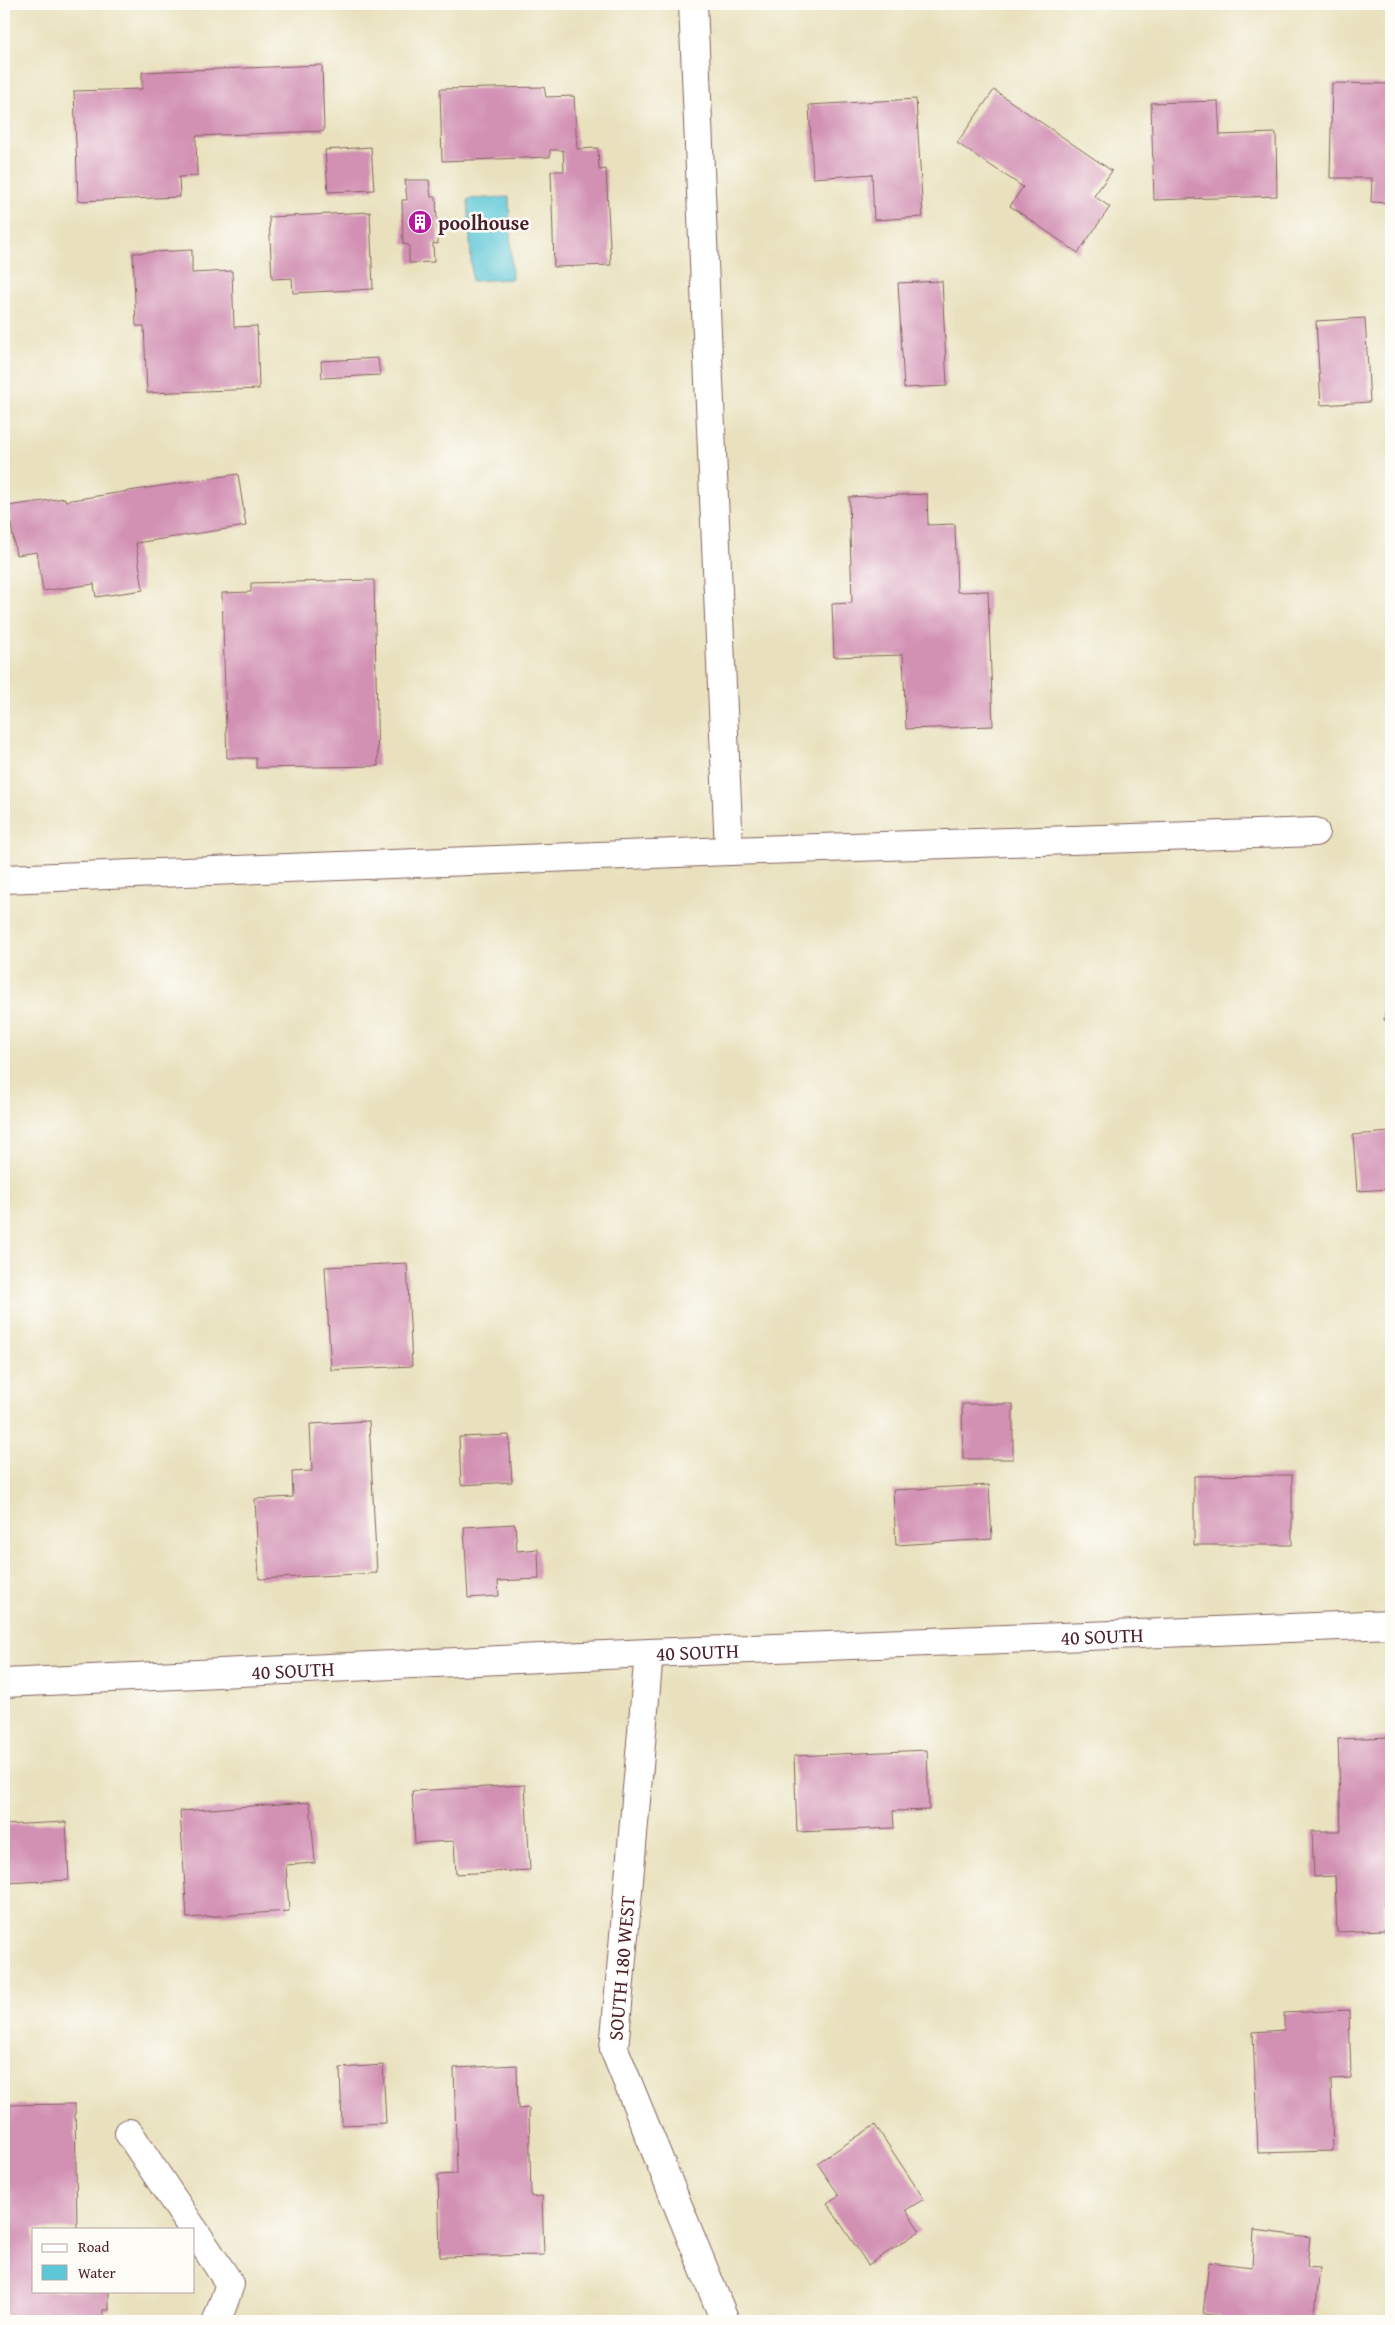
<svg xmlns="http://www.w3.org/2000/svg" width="1395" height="2325" viewBox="0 0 1395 2325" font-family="'Gentium Book Plus',serif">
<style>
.water{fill:#5dc8d7;stroke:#547481}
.building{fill:#d290b3}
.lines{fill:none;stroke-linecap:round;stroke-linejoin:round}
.minor-casing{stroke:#82635e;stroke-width:30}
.minor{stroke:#fff;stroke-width:28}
.labels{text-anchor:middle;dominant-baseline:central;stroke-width:5;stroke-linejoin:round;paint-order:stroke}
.poi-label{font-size:20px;font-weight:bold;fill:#4a1f2b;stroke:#fdfcf7;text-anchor:start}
.street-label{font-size:20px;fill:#4a1f2b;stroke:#fdfcf7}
</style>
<rect width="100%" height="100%" fill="#fdfcf7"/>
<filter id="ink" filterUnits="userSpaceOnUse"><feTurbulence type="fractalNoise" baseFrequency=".02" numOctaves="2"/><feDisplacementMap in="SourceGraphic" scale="10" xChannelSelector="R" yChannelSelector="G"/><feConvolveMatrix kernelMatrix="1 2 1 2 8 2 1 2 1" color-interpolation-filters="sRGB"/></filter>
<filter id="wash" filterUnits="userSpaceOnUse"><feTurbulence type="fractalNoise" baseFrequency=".0096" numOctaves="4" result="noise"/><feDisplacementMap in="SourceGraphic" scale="20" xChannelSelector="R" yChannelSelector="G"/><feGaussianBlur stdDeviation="1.12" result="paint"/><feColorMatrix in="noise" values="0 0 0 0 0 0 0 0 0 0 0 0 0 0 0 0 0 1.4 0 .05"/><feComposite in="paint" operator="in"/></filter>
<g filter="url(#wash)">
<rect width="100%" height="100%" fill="#e9e1be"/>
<polygon class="water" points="509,197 512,279 472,281 468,199"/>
<g id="blocks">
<g class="building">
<polygon points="322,65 324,131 196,136 197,176 179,177 180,197 78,201 74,91 142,89 142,72"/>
<polygon points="1332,83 1390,84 1391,203 1371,202 1372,178 1330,178"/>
<polygon points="544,87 546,97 574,96 577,149 598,148 599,170 606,169 611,265 554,267 551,171 564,171 563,150 550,150 550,157 442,161 440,89"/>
<polygon points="994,90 1112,171 1094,196 1110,207 1078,253 1010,206 1023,187 957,143"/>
<polygon points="916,99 923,217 874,220 872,174 813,178 809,105"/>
<polygon points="1218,101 1220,135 1276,133 1277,196 1154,200 1151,103"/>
<polygon points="371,147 374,190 328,192 325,150"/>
<polygon points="405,180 429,180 431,197 436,197 438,244 433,243 434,262 409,263 409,245 403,244 402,200 407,200"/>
<polygon points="370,212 373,289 293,293 292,278 272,279 269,217"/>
<polygon points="192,250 192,273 232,271 234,327 257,326 259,389 147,393 144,326 136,326 133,253"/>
<polygon points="942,281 947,386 904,388 898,283"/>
<polygon points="1365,318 1370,402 1321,405 1316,321"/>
<polygon points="378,358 380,375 322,378 321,361"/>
<polygon points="238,474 246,526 136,543 143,590 96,597 94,584 43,591 37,552 16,555 8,506 65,498 65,501"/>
<polygon points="927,494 928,525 955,524 957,592 988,591 993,726 906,729 903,655 834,657 832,604 852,603 849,497"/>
<polygon points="374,580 378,766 256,768 256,758 227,758 222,593 251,592 251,583"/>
<polygon points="1388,990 1391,991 1391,1021 1384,1020"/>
<polygon points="1391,1132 1391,1189 1357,1191 1353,1135"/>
<polygon points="407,1263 412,1366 331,1370 325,1267"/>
<polygon points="962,1404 1013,1404 1013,1459 963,1459"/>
<polygon points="369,1421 377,1573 259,1579 255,1499 293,1497 292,1472 312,1471 310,1424"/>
<polygon points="509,1435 512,1482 461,1485 459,1437"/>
<polygon points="1292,1475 1292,1545 1194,1545 1194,1476"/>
<polygon points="989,1485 992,1539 896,1545 893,1490"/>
<polygon points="515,1524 517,1551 538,1549 539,1579 498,1581 499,1596 468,1598 464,1527"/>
<polygon points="1391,1737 1391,1901 1384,1901 1385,1930 1337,1932 1335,1876 1314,1877 1312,1831 1341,1831 1338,1739"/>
<polygon points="927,1750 929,1810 893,1811 894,1828 797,1832 794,1756"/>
<polygon points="525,1785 530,1870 456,1874 454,1841 415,1843 412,1791"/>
<polygon points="310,1802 315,1863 286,1865 289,1911 187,1918 180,1811"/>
<polygon points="66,1822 69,1880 4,1883 4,1825"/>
<polygon points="1349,2010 1351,2078 1331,2079 1333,2151 1258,2153 1253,2032 1284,2030 1284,2013"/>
<polygon points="383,2065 386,2123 342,2125 340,2068"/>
<polygon points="517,2065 518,2109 529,2108 531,2197 542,2196 544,2255 440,2257 438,2175 457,2174 454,2068"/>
<polygon points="75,2104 77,2229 34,2229 34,2291 109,2291 109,2310 103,2310 103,2321 4,2321 4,2105"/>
<polygon points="875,2125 924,2199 906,2210 920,2231 868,2265 827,2203 839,2195 817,2163"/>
<polygon points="1254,2230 1310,2237 1307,2267 1320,2268 1314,2321 1220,2321 1221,2316 1203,2314 1209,2262 1252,2267"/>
</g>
</g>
</g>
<g filter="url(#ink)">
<use href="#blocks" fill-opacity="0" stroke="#82635e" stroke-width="1"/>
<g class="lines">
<g class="minor-casing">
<g id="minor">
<polyline points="693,4 729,851"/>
<polyline points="4,879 729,851 1315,832"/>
<polyline points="649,1653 614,2049 725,2321"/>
<path id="s1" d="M4 1683 649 1653 1391 1624"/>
<polyline points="129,2133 193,2229"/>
<polyline points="194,2230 230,2284 217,2321"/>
</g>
</g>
<use href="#minor" class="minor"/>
</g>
</g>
<defs>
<g id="building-disc" transform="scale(1.25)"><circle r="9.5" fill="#b5179e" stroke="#fdfcf7"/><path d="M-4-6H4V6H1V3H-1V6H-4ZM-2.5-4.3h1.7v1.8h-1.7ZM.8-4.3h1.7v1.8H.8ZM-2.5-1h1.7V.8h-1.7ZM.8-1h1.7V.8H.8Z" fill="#fff"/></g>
</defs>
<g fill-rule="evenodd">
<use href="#building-disc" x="420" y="222"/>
</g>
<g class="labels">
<g class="poi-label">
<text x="438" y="222">poolhouse</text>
</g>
<g class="street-label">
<text stroke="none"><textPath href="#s1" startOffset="1099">40 SOUTH</textPath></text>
<text stroke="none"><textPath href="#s1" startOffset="694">40 SOUTH</textPath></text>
<text stroke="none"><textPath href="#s1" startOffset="289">40 SOUTH</textPath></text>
<text transform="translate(621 1968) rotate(-85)">SOUTH 180 WEST</text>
</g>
</g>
<rect width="1395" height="2325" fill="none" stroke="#fdfcf7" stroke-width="20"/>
<rect x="32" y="2228" width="162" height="65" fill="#fdfcf7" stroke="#b5a4a5"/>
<rect x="42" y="2244" width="25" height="8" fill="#ffffff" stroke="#b5a4a5"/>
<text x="78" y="2252" font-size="15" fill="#4a1f2b">Road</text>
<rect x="42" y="2265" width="25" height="15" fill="#5dc8d7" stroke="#b5a4a5"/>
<text x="78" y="2278" font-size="15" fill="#4a1f2b">Water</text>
</svg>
